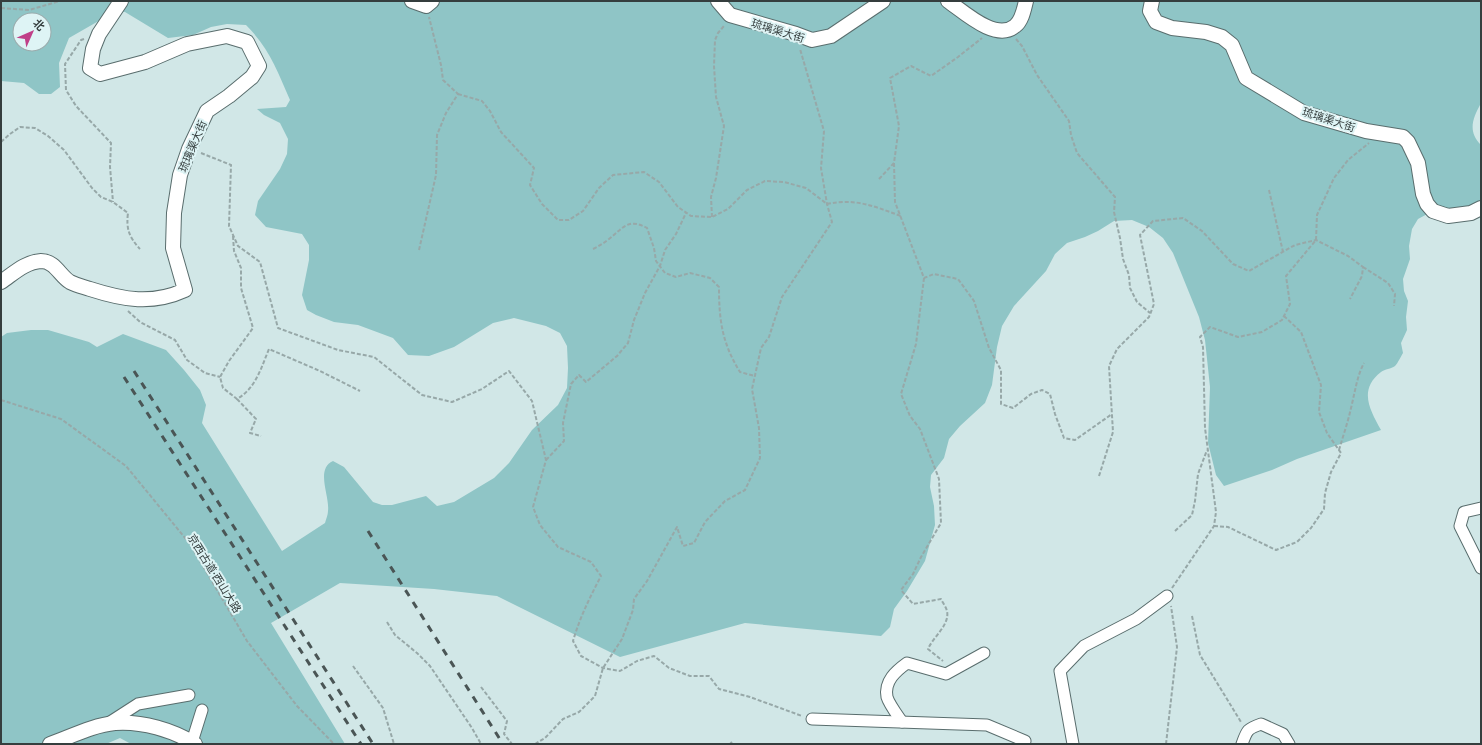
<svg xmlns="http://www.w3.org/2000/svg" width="1482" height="745" viewBox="0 0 1482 745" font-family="Commissioner,'Noto Sans SC',sans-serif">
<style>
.green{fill:#8fc5c6;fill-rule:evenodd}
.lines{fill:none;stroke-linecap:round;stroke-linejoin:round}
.minor-casing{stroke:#596d6d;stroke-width:13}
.tertiary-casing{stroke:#596d6d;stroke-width:16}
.path{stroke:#97a8a8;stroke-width:2;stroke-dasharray:4 2;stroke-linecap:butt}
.minor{stroke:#fff;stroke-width:11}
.tertiary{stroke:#fff;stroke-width:14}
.rail{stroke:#4a5555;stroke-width:3;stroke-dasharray:7 7;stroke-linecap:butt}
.labels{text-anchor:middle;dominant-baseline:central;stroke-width:4;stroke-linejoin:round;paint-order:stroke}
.street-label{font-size:11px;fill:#353e3e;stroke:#def4f5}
</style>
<rect width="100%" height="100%" fill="#d1e7e7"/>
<path class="green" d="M1 1H1481V103C1473 118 1467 131 1481 145V210L1431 212 1418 219 1412 229 1409 246 1410 259 1403 279 1404 291 1408 301 1406 317 1407 330 1401 343 1403 353C1401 356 1398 363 1395 366 1391 369 1385 369 1381 372 1358 390 1370 410 1381 430L1297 459 1272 470 1224 486 1216 475 1208 443 1210 387 1205 340 1199 317 1173 253 1163 238 1149 227 1132 220 1114 221 1098 231 1085 237 1067 243 1055 254 1046 271 1014 306 1002 326 997 347 992 385 985 403 960 426 949 439 944 458 931 475 930 487 934 506 935 525 925 561 907 591 894 609 890 627 881 636 745 623 620 657 497 596 434 589 340 583 271 623 345 744H131L120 738 106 744H1V337L7 333 31 330H48L89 342 97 347 123 334 166 350 184 370 200 390 206 405 202 423 282 551 325 523C326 519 328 515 328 511 330 496 315 469 333 461L344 467 373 502 382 505H392L426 496 437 506 454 502 494 478 509 463 532 430 558 405 567 388 568 368 567 346 560 333 546 326 514 318 493 323 454 347 429 356 408 355 393 338 358 325 334 322 316 315 307 310 302 295 309 260V245L302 234 266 227 255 215 258 201 280 169 287 154 288 139 280 123 264 115 257 109 286 107 290 100C277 70 269 48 246 25L227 24 211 27 193 35 168 38 125 12 116 11 69 38 59 63 60 87 51 94H39L24 83 1 81ZM20 20H44V44H20Z"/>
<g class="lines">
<g class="minor-casing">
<g id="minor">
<polyline points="1481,508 1464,512 1460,526 1481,568"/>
<polyline points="812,719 987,725 1025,741 1024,744"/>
<path d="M902 722C898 716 889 704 887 697 884 681 896 671 907 663L946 674 984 653"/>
<polyline points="107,724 138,704 189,695"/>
<polyline points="192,742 202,710"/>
<polyline points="1073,744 1060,671 1084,646 1136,619 1167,596"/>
<path d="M1242 744C1247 730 1247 729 1261 724L1283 734 1289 744"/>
</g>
</g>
<g class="tertiary-casing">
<g id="tertiary">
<polyline points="412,1 426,6 432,1"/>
<polyline points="718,1 730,15 796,34 812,40 831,36 883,1"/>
<path d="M948 1C964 12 996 42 1015 26 1022 21 1024 9 1026 1"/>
<polyline points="1152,1 1150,11 1156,22 1172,28 1206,32 1222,37 1232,45 1246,78 1304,113 1366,131 1403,137 1408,142 1418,163 1423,194 1427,204 1433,211 1448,216 1471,213 1481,208"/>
<path d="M1 282C13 274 25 262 41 261 55 261 60 276 70 282 76 285 84 287 90 289 124 300 152 305 185 290L173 248 174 213 180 175 189 149 207 111 229 96 252 77 259 66 247 42 227 36 187 44 145 62 100 74 90 68 93 49 99 34 121 1"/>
<path d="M50 744C70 737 93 725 115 723 142 721 173 730 195 744"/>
</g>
</g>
<g class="path">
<polyline points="1,8 29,10 60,1"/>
<polyline points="84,39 81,40 65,64 66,90 76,106 111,143 110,167 113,202"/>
<polyline points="1016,39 1022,46 1037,75 1069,121 1071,135 1077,153 1115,197 1114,212 1120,238 1123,259 1129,275 1130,288 1137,302 1150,313"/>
<path d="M458 94 482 101 490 111 501 132 534 168 530 185 542 204 558 220H569L583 211 599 188 613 175 644 172 659 182 678 207 691 216 712 217 728 209 747 190 765 181 784 182 806 188 827 204C856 198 873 206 901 216"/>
<path d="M1 142 10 134 20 127 35 128 48 136 64 150 92 188 101 197 113 202 128 213C126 229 129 237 140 249"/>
<path d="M201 153 231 165 229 226 238 246 260 262 278 328 338 350 374 357 422 395 452 402 482 389 509 371 532 401 546 460 533 507 540 525 558 547 591 562 601 576C590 597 580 617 573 641L581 656 603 668 620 671 637 661 654 656 669 668 690 676H709L719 689 750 697 802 716"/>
<polyline points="894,163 895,202 924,278 934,274 958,279 974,301 989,348 1001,370 1001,404 1013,408 1031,394 1042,390 1050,394 1055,414 1064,438 1075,440 1112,414"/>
<polyline points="879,179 894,163 899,126 890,78 911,66 931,76 958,57 982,38"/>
<polyline points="1269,190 1283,252"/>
<polyline points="712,217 711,197 716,178 724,126 716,97 714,66 715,40 718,33 724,26"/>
<path d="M233 236 234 251 241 268V288L253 328 229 361 220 377 223 388 237 399C256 388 261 368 269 349L320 371 360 391"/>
<path d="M593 249C599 246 604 243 609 239 624 227 628 218 647 228L654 248 656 261 665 273 676 277 690 273 710 278 719 287C719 320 722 343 740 372L755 376"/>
<polyline points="419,250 436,175 437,135 446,113 458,94 443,80 441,65 429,17"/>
<polyline points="1363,267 1388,283 1395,294 1394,306"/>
<path d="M924 278 916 344 901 394 910 416 920 429 939 479 941 523 921 557 913 574 901 590 913 604 941 599C943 603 946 607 947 611 950 625 933 637 928 649L943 661"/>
<polyline points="128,311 140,322 175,340 187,360 205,373 220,377"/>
<polyline points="237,399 256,419 250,433 261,436"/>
<polyline points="1,400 61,419 126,466 190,544 247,641 297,706 334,744"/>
<path d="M1339 450C1343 436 1348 422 1351 408 1355 392 1357 376 1364 363"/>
<polyline points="546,460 564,441 563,423 571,384 579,375 586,382 617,356 628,343 634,320 645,293 660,266 665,250 676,234 686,213"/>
<polyline points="1099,476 1113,432 1109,366 1117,349 1149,317 1154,304 1140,235 1153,221 1183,218 1202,231 1233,264 1249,271 1295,245 1316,240 1348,256 1363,267 1362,276 1350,299"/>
<polyline points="1214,526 1228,527 1276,550 1297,542 1311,528 1324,509 1325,493 1331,472 1341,453 1327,433 1319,412 1321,385 1301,332 1284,316"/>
<polyline points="1175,531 1192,515 1195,501 1198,474 1207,450"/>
<polyline points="1172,588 1214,526 1216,512 1205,428 1203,347 1200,337 1210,327 1238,337 1262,332 1282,320 1290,304 1286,276 1316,240 1317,215 1334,178 1348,160 1369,143"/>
<polyline points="1192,616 1200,655 1241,722"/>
<polyline points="387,622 395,635 417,653 430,666 472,728 481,744"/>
<polyline points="353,666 383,708 394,744"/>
<polyline points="481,687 507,721 504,734 512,744"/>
<polyline points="535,744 545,738 563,719 579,712 595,696 603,668 622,639 633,610 634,599 647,581 677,527 683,546 694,543 705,522 725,501 745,490 760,458 759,428 752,389 761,348 769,337 782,297 832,222 827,204 821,168 824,131 800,49"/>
<polyline points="730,744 732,742"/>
<polyline points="1166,744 1177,647 1171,606"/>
</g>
<use href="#minor" class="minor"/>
<use href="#tertiary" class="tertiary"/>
<g class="rail">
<polyline points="134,371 373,744"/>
<polyline points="124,377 361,744"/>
<polyline points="368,531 503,744"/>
</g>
</g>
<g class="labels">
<g class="street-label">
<text transform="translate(778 30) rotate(17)">琉璃渠大街</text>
<text transform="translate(1329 119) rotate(18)">琉璃渠大街</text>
<text transform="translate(192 146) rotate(-67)">琉璃渠大街</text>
<text transform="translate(215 573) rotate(58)">京西古道·西山大路</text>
</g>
</g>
<rect width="1482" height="745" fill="none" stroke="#353e3e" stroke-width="4"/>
<g transform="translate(32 32) rotate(45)"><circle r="19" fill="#def4f5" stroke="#9aabac"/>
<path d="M0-3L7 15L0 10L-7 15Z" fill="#c03f88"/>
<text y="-6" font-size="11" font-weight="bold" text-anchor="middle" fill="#353e3e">北</text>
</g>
</svg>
